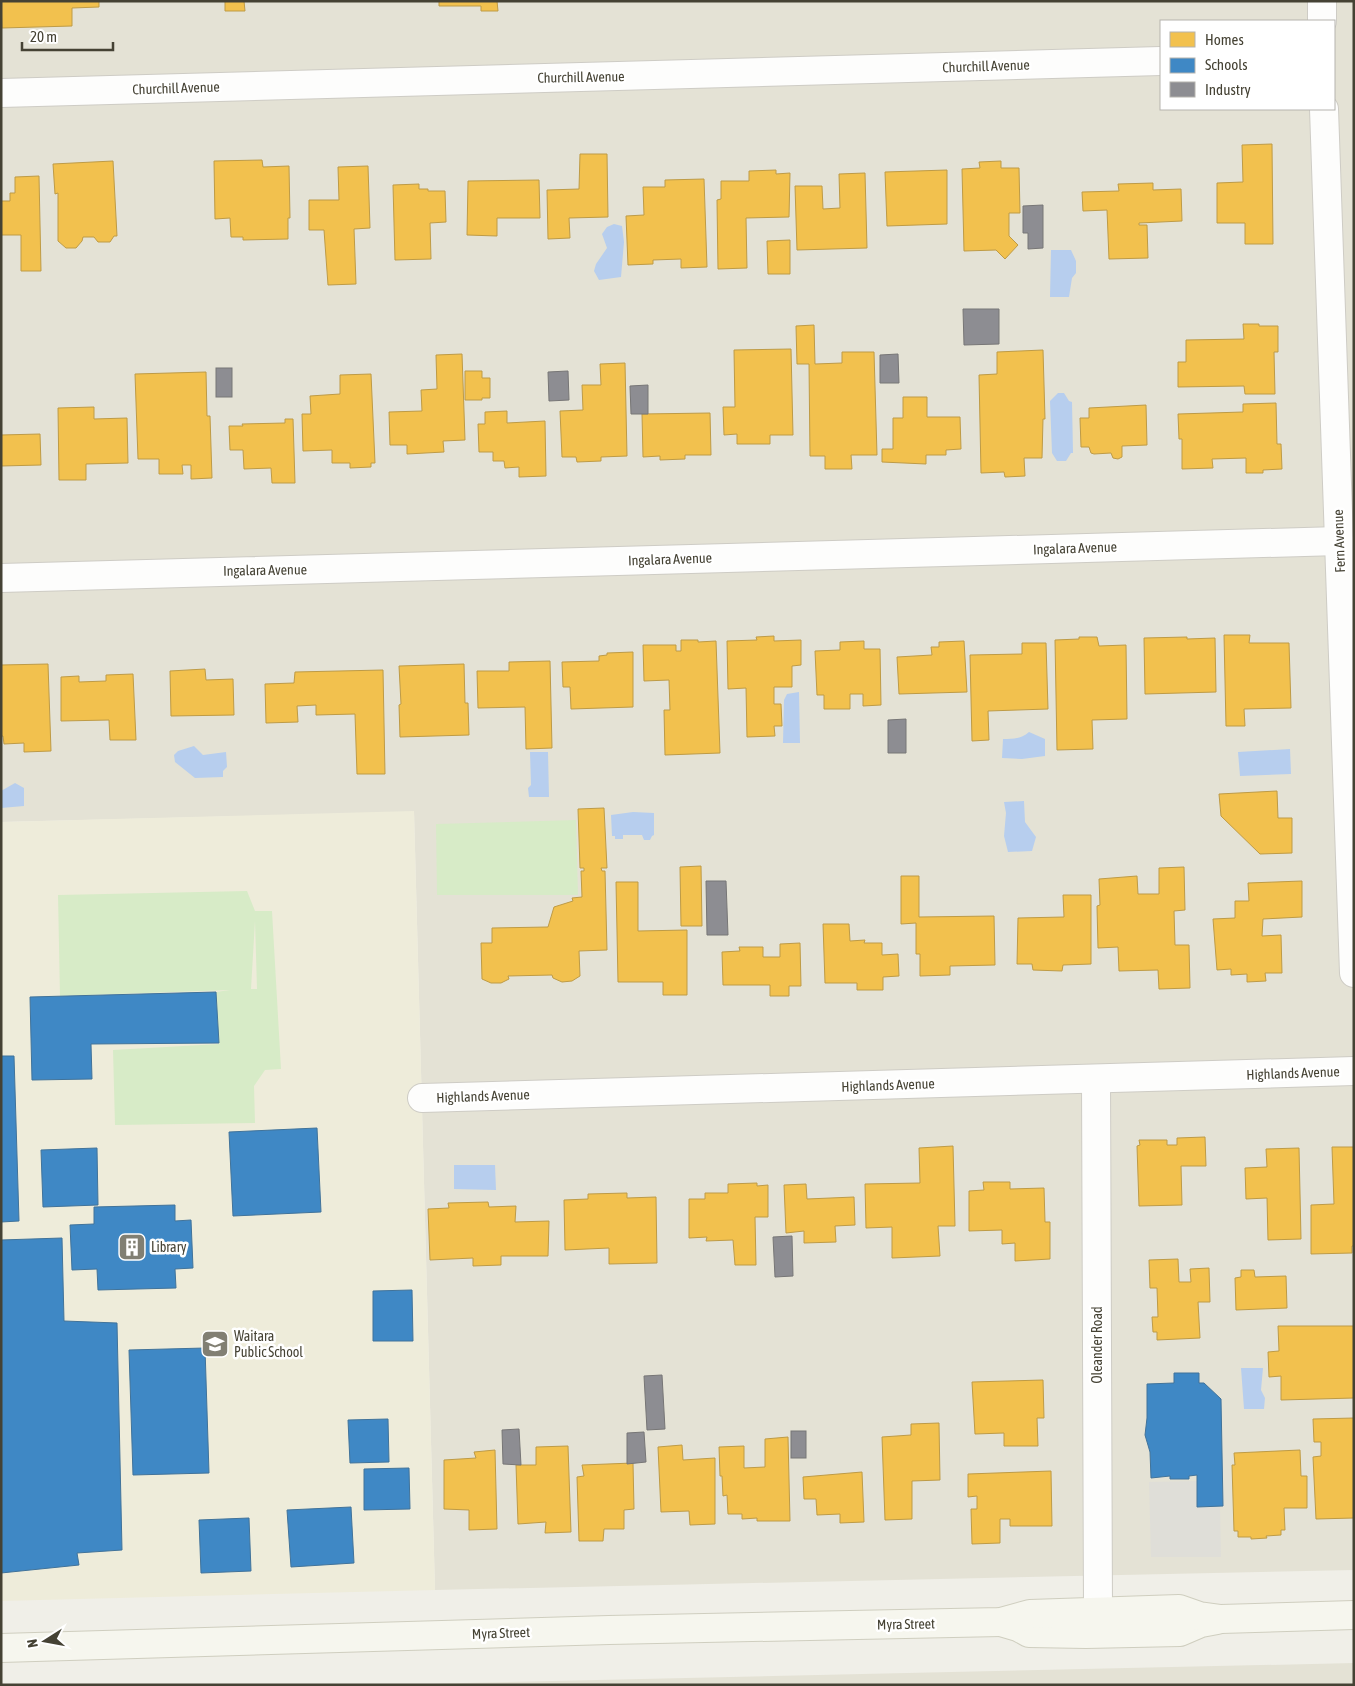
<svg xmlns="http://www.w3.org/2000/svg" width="1355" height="1686" viewBox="0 0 1355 1686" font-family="'Asap Condensed',sans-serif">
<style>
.residential{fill:#e4e2d5;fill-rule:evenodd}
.education{fill:#eeecda}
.green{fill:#d7ebc7;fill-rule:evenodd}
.parking{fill:#dfded8}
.water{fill:#b7ceee}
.homes{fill:#f2c14e;stroke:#be9b46}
.schools{fill:#3f88c5;stroke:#41739a}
.industry{fill:#8d8d92;stroke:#777676}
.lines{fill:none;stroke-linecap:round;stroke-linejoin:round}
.minor-casing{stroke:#ceccc5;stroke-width:30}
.secondary-casing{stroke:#cfcebf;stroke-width:30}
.minor{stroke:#fdfdfc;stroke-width:28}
.secondary{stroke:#f6f6ee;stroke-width:28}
.labels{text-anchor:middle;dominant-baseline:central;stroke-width:5;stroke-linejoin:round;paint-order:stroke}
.street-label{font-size:14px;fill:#454234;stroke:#fff}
.poi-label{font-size:14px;fill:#454234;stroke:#fff;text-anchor:start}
</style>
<rect width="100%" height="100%" fill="#f0efe8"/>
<g class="residential">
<path d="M1 1H1354V1570L435 1590 414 812 1 822ZM1161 21H1334V109H1161Z"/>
<polygon points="1354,1663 1354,1685 403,1685 463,1683"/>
</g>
<polygon class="education" points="414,811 435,1590 1,1601 1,822"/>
<g class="green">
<polygon points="576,820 578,895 437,895 436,824"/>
<path d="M247 891 255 911H272L281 1069 265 1070 254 1086 255 1123 115 1125 113 1050 219 1044 216 992 230 990 60 996 58 895ZM255 921 257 989H251Z"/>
</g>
<polygon class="parking" points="1197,1481 1197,1507 1220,1506 1221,1557 1151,1557 1149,1482"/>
<g class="water">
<polygon points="614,224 622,226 624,242 621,277 599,280 594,271 596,264 607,248 602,234 607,227"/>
<polygon points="1051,250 1071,250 1076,261 1076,273 1072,278 1069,297 1050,297"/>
<polygon points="1058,393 1064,393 1069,401 1072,402 1073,453 1071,453 1066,461 1057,461 1052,453 1050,401"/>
<polygon points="799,692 800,743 783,743 784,700 787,694"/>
<path d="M1029 732 1045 739V756L1022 759 1002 758 1003 739C1013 739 1021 739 1029 732Z"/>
<polygon points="194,746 203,755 226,752 227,767 223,771 223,777 195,778 175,762 174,755 178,751"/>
<polygon points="1290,749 1291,774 1240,776 1238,752"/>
<polygon points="530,752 548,752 549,797 529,797 528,788 531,785"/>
<polygon points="15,783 24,788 24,806 1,808 1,791"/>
<polygon points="1024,801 1025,822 1036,837 1032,851 1008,852 1004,836 1006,813 1004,802"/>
<polygon points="633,812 654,813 654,835 652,836 650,840 644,840 642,835 623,835 623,839 615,839 615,836 612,836 611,815"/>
<polygon points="454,1165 495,1165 496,1190 454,1189"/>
<polygon points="1241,1368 1263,1368 1261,1390 1265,1398 1264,1409 1244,1409"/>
</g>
<g class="homes">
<polygon points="1,1 99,1 99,7 72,8 72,26 2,28"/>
<polygon points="225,1 244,1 245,11 225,11"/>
<polygon points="439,1 501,1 497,1 498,11 481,11 481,6 439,6"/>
<polygon points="1272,144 1273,244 1245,244 1245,223 1217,223 1217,183 1243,182 1242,145"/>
<polygon points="580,154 607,154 608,217 569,218 570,238 548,239 547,190 579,189"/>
<polygon points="262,160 263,167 289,166 290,218 288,218 288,239 243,240 243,237 231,237 230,218 215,219 214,161"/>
<polygon points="113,161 117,236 114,236 110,242 98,242 94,237 83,237 82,241 76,248 66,248 58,241 58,193 55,194 53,164"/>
<polygon points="1001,161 1001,168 1019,168 1020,213 1009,213 1009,236 1018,245 1005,259 996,250 964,251 962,169 980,168 979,162"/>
<polygon points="368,166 370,228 354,229 356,284 328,285 324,230 309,230 309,200 339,200 338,167"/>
<polygon points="776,170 776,174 790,173 789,217 746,218 747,268 718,269 717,200 721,199 721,181 749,181 749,171"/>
<polygon points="947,170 947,224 887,226 885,172"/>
<polygon points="865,173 867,248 797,250 795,186 822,186 823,209 840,208 839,174"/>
<polygon points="39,176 41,271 21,271 21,235 1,235 1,201 10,201 10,193 15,193 15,177"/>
<polygon points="704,179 707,267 681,268 681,259 653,260 653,264 628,265 626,216 644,215 643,187 665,187 665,180"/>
<polygon points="539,180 540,218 497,218 497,236 467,235 468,181"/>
<polygon points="1153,183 1153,190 1181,189 1182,221 1139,223 1139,225 1147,225 1148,258 1109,259 1107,210 1083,211 1082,192 1119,191 1118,184"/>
<polygon points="419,184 419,189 428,189 428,191 445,191 446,222 430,223 431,259 395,260 393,185"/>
<polygon points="790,240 790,274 768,274 767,241"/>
<polygon points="1243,324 1259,324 1259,326 1278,326 1278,352 1274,352 1275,394 1245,394 1244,386 1178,387 1178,362 1186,362 1186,340 1244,339"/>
<polygon points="814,325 815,364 842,363 842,352 874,352 877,455 851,455 852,469 825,469 825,456 810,456 809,364 797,364 796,326"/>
<polygon points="791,349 793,435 770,435 770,444 737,444 737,434 724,435 723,407 735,407 734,350"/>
<polygon points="1043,350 1045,419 1043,419 1042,458 1024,458 1025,476 1005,477 1004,472 981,473 979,375 997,374 997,352"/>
<polygon points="462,354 465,440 443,441 444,452 407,454 407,445 390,445 389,412 422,411 421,390 437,389 436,355"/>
<polygon points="625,363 627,456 601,457 601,461 577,462 576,457 562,457 560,411 583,410 582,385 601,385 600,364"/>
<polygon points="465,371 482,371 482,378 490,378 490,398 482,398 482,400 465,400"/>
<polygon points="206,372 207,416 210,416 212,478 191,479 191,465 182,465 183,474 159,474 159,459 138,459 135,374"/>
<polygon points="371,374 375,463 371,463 371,467 350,468 350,463 332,463 332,450 303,451 302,414 311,414 310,396 340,394 340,375"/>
<polygon points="903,397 927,397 927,417 960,417 961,449 946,450 946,455 926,455 926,464 882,462 882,449 893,449 893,418 903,418"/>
<polygon points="1276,403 1277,444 1281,444 1282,469 1263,470 1263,473 1246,473 1246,458 1212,459 1213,468 1182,469 1182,439 1179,439 1178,414 1243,412 1243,404"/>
<polygon points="1146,405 1147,445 1122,446 1122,457 1118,459 1113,458 1111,453 1094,454 1091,453 1089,447 1081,447 1080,418 1089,418 1089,408"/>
<polygon points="94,407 94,419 127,418 128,463 86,464 86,480 59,480 58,408"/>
<polygon points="507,411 507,423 545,421 546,476 519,477 519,467 505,468 504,461 493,461 493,452 479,452 478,424 485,424 485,412"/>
<polygon points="710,413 711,455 685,455 685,459 660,460 660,456 643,457 642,414"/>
<polygon points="285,419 293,419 295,483 272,483 271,468 244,469 243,450 230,450 229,426 243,426 242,424 285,423"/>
<polygon points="40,434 41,465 1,466 1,435"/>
<polygon points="1224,635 1250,635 1249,643 1289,643 1291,708 1244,709 1245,726 1226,726"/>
<polygon points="774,636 774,641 801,640 801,665 792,666 792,687 774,687 774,704 781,704 782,726 774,726 775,736 747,737 746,688 728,689 727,641 757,640 756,637"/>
<polygon points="1079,637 1097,637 1099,646 1126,645 1127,719 1092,720 1093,749 1057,750 1055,640 1079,639"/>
<polygon points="1187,637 1187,639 1215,638 1216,692 1145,694 1144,638"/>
<polygon points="681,640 698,640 698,642 716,641 720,753 665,755 664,710 670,710 669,680 644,681 643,645 676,645 676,651 681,651"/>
<polygon points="864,641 864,649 880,649 881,705 863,706 863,694 850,694 850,709 824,709 824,695 817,695 815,651 840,650 840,642"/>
<polygon points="964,641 967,692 899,694 897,657 932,655 931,647 939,647 939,642"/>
<polygon points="1022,643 1046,643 1048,709 988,711 989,740 972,741 970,655 1022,654"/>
<polygon points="633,652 633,707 571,709 570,687 563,687 562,662 599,661 599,656 607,655 607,653"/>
<polygon points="550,661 552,748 526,749 525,707 478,708 477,671 509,671 509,662"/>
<polygon points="48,664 51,751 24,752 24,743 4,744 3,736 1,736 1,665"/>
<polygon points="464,664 465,703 468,703 469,735 400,737 399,705 401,704 399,666"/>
<polygon points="205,669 206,680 233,679 234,715 171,716 170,671"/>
<polygon points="383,670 385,774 357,774 355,714 316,715 316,705 297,706 298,722 266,723 265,684 294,683 295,672"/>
<polygon points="133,674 136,740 110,740 109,720 61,721 61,677 79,676 79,682 106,681 106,675"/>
<polygon points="1277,791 1278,818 1292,818 1292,853 1260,854 1221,816 1219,794"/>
<polygon points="604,808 607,868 601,868 602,871 605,871 607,950 579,951 580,976 572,981 562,982 553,978 552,975 508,976 509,979 501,983 491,983 482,979 481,943 492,943 492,928 548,927 554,907 573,901 572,898 582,897 581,871 584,871 584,868 580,868 578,809"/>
<polygon points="701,866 702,926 681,926 680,867"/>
<polygon points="1184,867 1185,910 1174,911 1175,945 1189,945 1190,988 1159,989 1158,970 1119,971 1118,947 1098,948 1097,906 1100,905 1099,879 1137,876 1138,894 1159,894 1159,868"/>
<polygon points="901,876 919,876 919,917 994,916 995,965 950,966 950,975 920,976 920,954 916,954 916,923 901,924"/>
<polygon points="1302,881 1302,917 1263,919 1262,936 1281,935 1282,973 1265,973 1266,981 1247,982 1247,974 1231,975 1231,969 1217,970 1213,919 1235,918 1235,901 1249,901 1248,883"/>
<polygon points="616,882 638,882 638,931 687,930 687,995 663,995 663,982 618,982"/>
<polygon points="1063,895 1091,895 1091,964 1063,965 1062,971 1033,970 1032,964 1017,964 1018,918 1064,917"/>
<polygon points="823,924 849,924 850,941 865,940 864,943 882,943 882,955 898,954 899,976 883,977 883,990 857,990 857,983 825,983"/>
<polygon points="800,943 801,986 789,986 789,996 770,996 770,985 723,985 722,952 740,951 739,947 763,947 763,957 780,957 780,944"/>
<polygon points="1205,1137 1206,1166 1181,1166 1182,1205 1139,1206 1137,1146 1140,1145 1139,1140 1167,1140 1167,1145 1177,1145 1177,1138"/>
<polygon points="953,1146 955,1226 938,1226 940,1256 892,1258 892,1227 866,1228 865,1184 920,1183 919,1148"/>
<polygon points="1332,1147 1354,1147 1354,1246 1352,1246 1352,1253 1311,1254 1311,1205 1334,1204"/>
<polygon points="1299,1148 1301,1239 1268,1240 1267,1198 1246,1199 1245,1168 1267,1167 1266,1149"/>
<polygon points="983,1182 1010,1182 1010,1189 1044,1188 1045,1222 1050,1222 1050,1259 1015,1261 1015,1243 1002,1244 1002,1230 969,1231 969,1191 984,1190"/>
<polygon points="757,1183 757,1186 768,1185 768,1217 755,1217 756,1265 735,1265 733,1240 706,1241 707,1237 689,1238 689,1199 705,1199 705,1193 728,1193 728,1184"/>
<polygon points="806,1184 807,1199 854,1197 855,1225 835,1226 836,1242 804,1243 804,1231 786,1233 784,1185"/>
<polygon points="627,1193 627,1198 656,1197 657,1263 609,1264 609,1248 565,1250 564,1200 588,1199 588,1194"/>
<polygon points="488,1202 489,1207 516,1206 515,1222 549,1221 548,1256 501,1256 501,1265 473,1266 473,1258 430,1260 428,1209 449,1208 448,1203"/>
<polygon points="1178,1259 1179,1282 1191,1282 1190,1269 1209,1268 1210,1302 1198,1302 1200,1338 1157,1340 1157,1332 1153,1332 1152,1317 1158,1317 1157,1288 1150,1288 1149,1260"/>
<polygon points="1241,1270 1254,1270 1255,1277 1286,1276 1287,1308 1236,1310 1235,1278 1241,1277"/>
<polygon points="1278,1326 1354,1326 1354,1398 1281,1400 1281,1376 1269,1377 1268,1352 1279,1351"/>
<polygon points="1043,1380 1044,1418 1037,1418 1038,1446 1004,1446 1004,1433 975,1434 972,1382"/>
<polygon points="1354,1418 1354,1518 1316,1519 1313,1457 1321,1456 1321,1442 1314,1442 1313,1419"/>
<polygon points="939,1423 940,1480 912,1481 912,1519 885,1520 882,1437 911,1435 911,1424"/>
<polygon points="788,1437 790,1521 757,1521 757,1518 742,1519 742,1514 728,1514 727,1495 723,1496 722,1476 720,1476 719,1447 744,1446 744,1468 765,1467 765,1439"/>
<polygon points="682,1445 683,1460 715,1458 715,1524 690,1525 689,1511 661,1512 658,1447"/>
<polygon points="568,1446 571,1532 545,1533 546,1522 518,1524 516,1465 536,1465 536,1447"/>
<polygon points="495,1450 497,1529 469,1530 469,1510 444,1509 444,1460 476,1458 474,1452"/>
<polygon points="1300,1450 1301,1476 1307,1476 1307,1508 1284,1508 1285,1530 1281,1530 1281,1535 1266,1536 1267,1538 1251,1539 1251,1537 1238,1537 1238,1531 1234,1531 1232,1465 1235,1465 1234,1453"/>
<polygon points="633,1463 634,1509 624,1510 624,1529 604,1529 603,1541 579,1541 577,1477 584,1476 582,1465"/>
<polygon points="1051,1471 1052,1526 1010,1526 1010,1519 1000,1519 1000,1543 972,1544 971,1509 977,1509 977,1496 968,1497 968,1474"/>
<polygon points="862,1472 864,1522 840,1523 840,1514 817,1515 816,1499 804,1499 803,1477"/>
</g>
<g class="schools">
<polygon points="216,992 219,1043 91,1044 92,1079 32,1080 30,997"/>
<polygon points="1,1056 14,1056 19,1221 1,1222"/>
<polygon points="317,1128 321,1212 233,1216 229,1132"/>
<polygon points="97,1148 98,1205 43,1207 41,1150"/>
<polygon points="175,1205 175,1221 191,1220 193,1268 175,1269 176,1288 98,1290 97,1269 72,1270 70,1225 94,1224 94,1207"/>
<polygon points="62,1238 64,1321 117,1323 122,1550 77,1553 79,1565 1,1573 1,1240"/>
<polygon points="412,1290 413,1341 373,1341 373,1291"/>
<polygon points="205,1348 209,1473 133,1475 129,1350"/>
<polygon points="1174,1373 1199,1373 1199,1383 1204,1383 1221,1399 1223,1506 1197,1507 1197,1475 1189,1476 1189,1479 1170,1479 1170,1476 1151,1478 1150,1452 1145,1435 1147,1418 1147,1384 1174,1383"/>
<polygon points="388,1419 389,1462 350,1463 348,1420"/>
<polygon points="409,1468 410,1509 364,1510 364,1469"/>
<polygon points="351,1507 354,1563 291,1567 287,1510"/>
<polygon points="249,1518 251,1571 201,1573 199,1520"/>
</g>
<g class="industry">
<polygon points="1043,205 1043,248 1028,249 1028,233 1023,233 1023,206"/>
<polygon points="963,309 999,309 999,344 964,345"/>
<polygon points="898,354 899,383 880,383 880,355"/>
<rect x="216" y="368" width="16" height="29"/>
<polygon points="568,371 569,400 549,401 548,372"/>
<polygon points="648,385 648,414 631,414 630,386"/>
<polygon points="906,719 906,753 888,753 888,720"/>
<polygon points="706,881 726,881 728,935 707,935"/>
<polygon points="792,1236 793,1276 775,1277 773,1237"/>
<polygon points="662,1375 665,1429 647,1430 644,1376"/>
<polygon points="519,1429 521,1465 503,1464 502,1430"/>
<rect x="791" y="1431" width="15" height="27"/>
<polygon points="644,1432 646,1462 627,1464 627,1433"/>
</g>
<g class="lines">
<g class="minor-casing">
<g id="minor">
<polyline points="1322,1 1322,21"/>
<polyline points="1,93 1161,61"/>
<polyline points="1324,109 1354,973"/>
<polyline points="1,578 1339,541"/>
<polyline points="1096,1079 1098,1611"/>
<polyline points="422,1098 1354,1071"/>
</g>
</g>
<g class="secondary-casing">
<g id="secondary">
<polyline points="1001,1622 1018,1627 1029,1633 1086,1634 1180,1632 1201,1623 1217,1620"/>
<polyline points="1,1648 609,1630 1001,1622 1030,1614 1179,1609 1199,1616 1221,1619 1354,1615"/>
</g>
</g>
<use href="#minor" class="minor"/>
<use href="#secondary" class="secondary"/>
</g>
<defs>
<g id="building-square" transform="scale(1.4375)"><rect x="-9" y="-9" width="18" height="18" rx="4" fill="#817f73" stroke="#fff"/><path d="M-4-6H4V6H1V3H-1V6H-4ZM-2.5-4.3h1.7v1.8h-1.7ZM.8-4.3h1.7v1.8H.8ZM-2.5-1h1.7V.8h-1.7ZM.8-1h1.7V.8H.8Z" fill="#fff"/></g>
<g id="school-square" transform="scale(1.4375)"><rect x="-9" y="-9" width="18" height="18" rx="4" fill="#817f73" stroke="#fff"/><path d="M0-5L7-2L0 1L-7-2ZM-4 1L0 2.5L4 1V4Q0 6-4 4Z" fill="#fff"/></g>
</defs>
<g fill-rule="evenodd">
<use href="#building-square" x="132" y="1247"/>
<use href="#school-square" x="215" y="1344"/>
</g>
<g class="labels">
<g class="street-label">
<text transform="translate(986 66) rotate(-2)">Churchill Avenue</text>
<text transform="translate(581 77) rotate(-1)">Churchill Avenue</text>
<text transform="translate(176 88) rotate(-2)">Churchill Avenue</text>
<text transform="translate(1339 541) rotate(-92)">Fern Avenue</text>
<text transform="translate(1075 548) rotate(-2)">Ingalara Avenue</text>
<text transform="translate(670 559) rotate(-2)">Ingalara Avenue</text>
<text transform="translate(265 570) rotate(-1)">Ingalara Avenue</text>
<text transform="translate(1293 1073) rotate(-2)">Highlands Avenue</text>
<text transform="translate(888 1085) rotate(-2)">Highlands Avenue</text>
<text transform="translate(483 1096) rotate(-2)">Highlands Avenue</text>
<text transform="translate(1097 1345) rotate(-90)">Oleander Road</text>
<text transform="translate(906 1624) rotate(-1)">Myra Street</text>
<text transform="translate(501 1633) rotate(-2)">Myra Street</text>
</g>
<g class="poi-label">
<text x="151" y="1247">Library</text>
<text x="234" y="1336">Waitara<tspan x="234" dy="16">Public School</tspan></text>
</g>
</g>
<rect width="1355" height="1686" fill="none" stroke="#454234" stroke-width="5"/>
<rect x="1160" y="20" width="175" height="90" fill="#ffffff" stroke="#b5b3ae"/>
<rect x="1170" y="32" width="25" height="15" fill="#f2c14e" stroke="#b5b3ae"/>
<text x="1205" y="45" font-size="15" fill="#454234">Homes</text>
<rect x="1170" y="58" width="25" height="15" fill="#3f88c5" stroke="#b5b3ae"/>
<text x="1205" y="70" font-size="15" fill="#454234">Schools</text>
<rect x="1170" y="82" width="25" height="15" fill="#8d8d92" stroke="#b5b3ae"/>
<text x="1205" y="95" font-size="15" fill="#454234">Industry</text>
<g transform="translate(45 1641) rotate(259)" stroke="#ffffff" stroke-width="4" paint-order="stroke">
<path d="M0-4L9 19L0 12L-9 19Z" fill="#454234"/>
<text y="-8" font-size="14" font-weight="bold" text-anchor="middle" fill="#454234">N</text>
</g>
<path d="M22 42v8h91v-8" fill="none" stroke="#454234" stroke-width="2.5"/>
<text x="30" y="42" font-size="15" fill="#454234" stroke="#ffffff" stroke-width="4" paint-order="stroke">20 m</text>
</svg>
